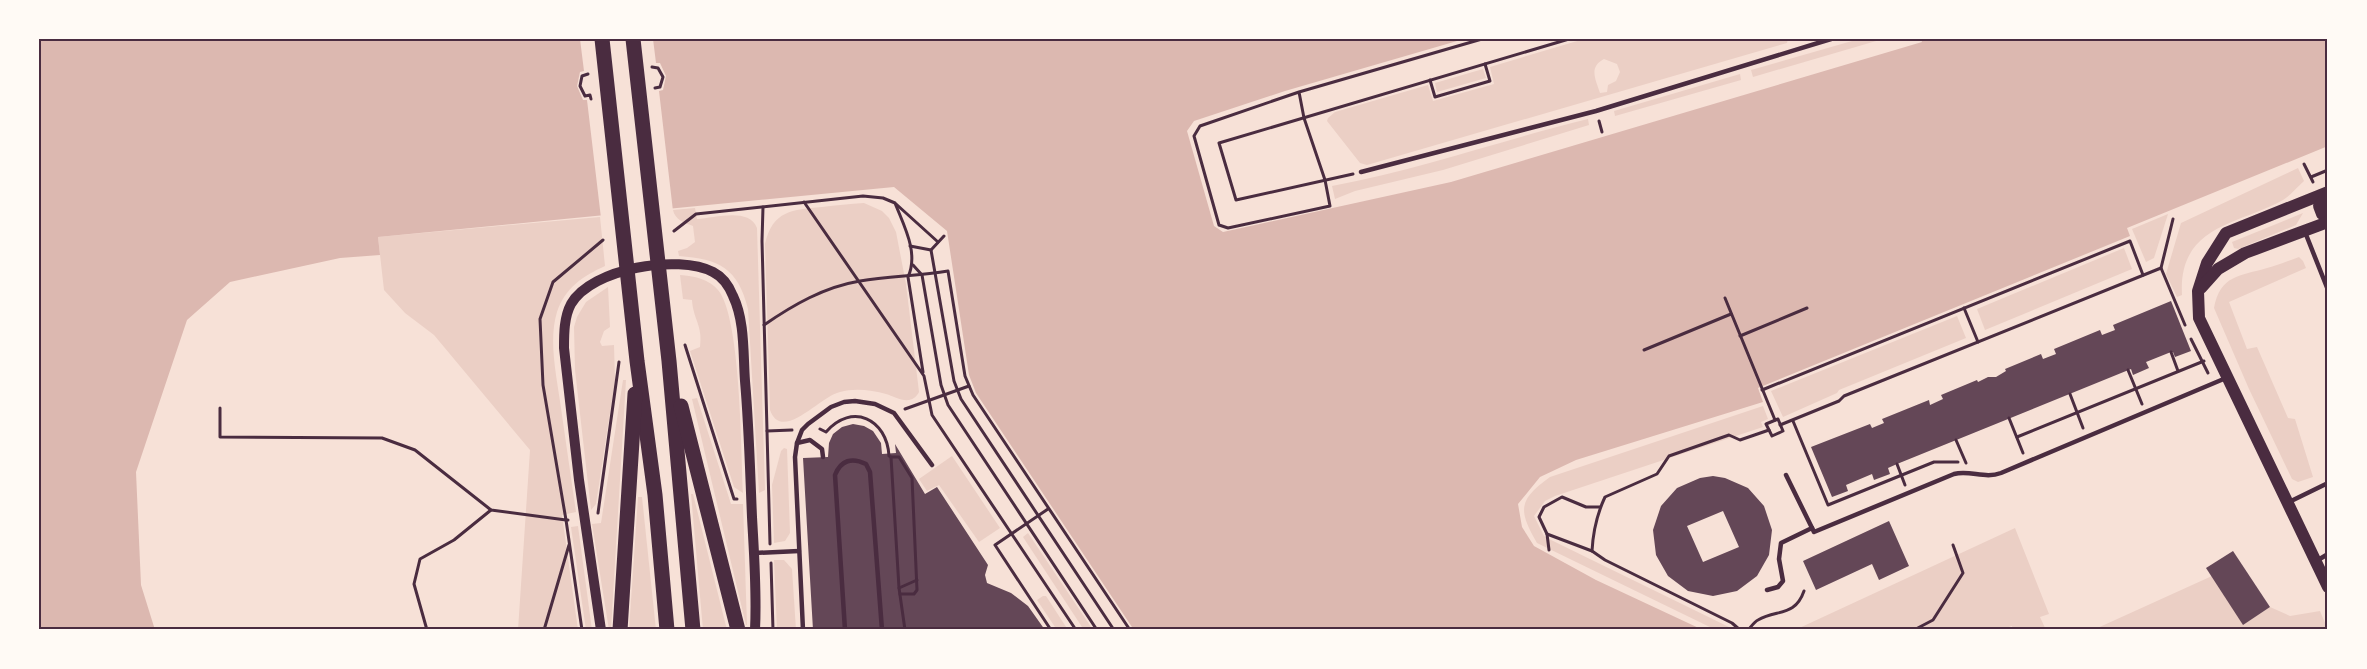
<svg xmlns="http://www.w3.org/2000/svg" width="2367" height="669" viewBox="0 0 2367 669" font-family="Manrope,sans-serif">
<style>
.green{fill:#ebcfc5;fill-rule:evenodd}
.water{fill:#dcb8b0}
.pier{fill:#f7e1d7}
.building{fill:#644757;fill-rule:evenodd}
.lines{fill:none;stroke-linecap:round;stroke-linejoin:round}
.path{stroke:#4a2c40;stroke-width:3}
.service{stroke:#4a2c40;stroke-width:4.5}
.tertiary{stroke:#4a2c40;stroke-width:10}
.secondary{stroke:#4a2c40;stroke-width:12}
.primary{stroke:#4a2c40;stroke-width:15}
.neatline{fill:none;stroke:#4a2c40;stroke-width:2}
</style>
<rect width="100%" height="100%" fill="#f7e1d7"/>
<g class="green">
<path d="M1584 39H1788L1787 43 1367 165 1360 163 1327 121 1328 118 1335 112 1428 85 1433 101 1494 84 1490 67ZM1604 59 1617 64 1620 72 1616 81 1608 85 1607 92 1600 93C1596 80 1588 67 1604 59Z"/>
<polygon points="1859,39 1883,39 1753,77 1751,70"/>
<polygon points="1483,69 1486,78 1437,92 1435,83"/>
<polygon points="1740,74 1741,80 1615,116 1614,111"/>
<path d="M1588 119 1589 125 1443 170 1355 191 1335 199 1332 186C1419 170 1502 140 1588 119Z"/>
<path d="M2298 168 2304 181C2297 187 2291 195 2283 200 2238 225 2178 225 2182 295L2177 297 2166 274 2181 223Z"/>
<path d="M864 203 882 211 889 218 896 232 906 284 919 392C917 396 914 399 909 400 901 401 893 396 886 394 872 390 854 388 840 392 819 397 782 443 770 410L765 244C773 210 792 210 822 207 836 205 850 204 864 203Z"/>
<path d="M695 208 697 219C715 218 749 207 757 228L765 490 759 493 748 309C738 268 719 259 679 256L678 251 687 248 695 242 693 226C685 223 675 220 673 210Z"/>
<polygon points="2303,213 2296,225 2238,249 2234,248 2232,242"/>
<polygon points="2168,214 2154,258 2146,262 2132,229"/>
<path d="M600 217 605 266C583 276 565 288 557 312 548 341 557 378 561 408 566 443 571 478 576 512L562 515 578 630H518L530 450 434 335 405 313 384 290 378 237Z"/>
<polygon points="2124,248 2132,269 1985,330 1977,309"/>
<path d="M2299 257 2303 261 2306 268 2229 302 2247 349 2257 347 2288 418 2295 419 2313 477 2298 482 2292 479 2249 389 2214 308C2220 275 2240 276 2267 268 2278 265 2288 261 2299 257Z"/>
<path d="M680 275C694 276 709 279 718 290 741 317 741 453 743 493L734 487 690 351 700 347C703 325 693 319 692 300L683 299Z"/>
<polygon points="608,287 610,327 604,331 600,342 602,346 614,345 615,380 596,504 591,510 575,370 574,327 577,317 586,302"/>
<polygon points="1957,316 1966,338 1839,390 1837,393 1783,417 1771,391"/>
<polygon points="623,380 626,380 611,630 609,630 592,524 601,523"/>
<polygon points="697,398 731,504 743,504 747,625 746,625 692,399"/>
<path d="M1763 406 1768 419 1761 422 1763 427 1555 496 1545 501 1534 516 1544 536 1549 539 1731 628 1730 630H1716L1537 543C1518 510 1518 500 1550 477Z"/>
<polygon points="784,448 787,449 790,533 785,541 774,543 772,485 781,451"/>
<polygon points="952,456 1000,528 979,542 939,485 927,491 919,479"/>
<polygon points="691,494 693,494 727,630 703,630"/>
<polygon points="638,497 642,497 656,630 629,630"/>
<polygon points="578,526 592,630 586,630 571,527"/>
<polygon points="2015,528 2049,614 2040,617 2046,630 2013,630 2012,626 1999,630 1795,630"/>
<polygon points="1028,533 1093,630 1084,630 1023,537"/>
<polygon points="774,560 784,560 792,569 796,630 777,630"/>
<polygon points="2212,576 2243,624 2270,607 2290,616 2320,611 2328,630 2093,630"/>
<polygon points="1043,596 1046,596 1068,630 1057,630 1037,600"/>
</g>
<polygon class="water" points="39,39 1464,39 1285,91 1194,121 1187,131 1214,226 1223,232 1451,182 1922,42 1921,39 2328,39 2328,146 2127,228 2130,236 1758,388 1763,402 1576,460 1540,477 1518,504 1522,527 1534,546 1596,580 1703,630 1134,630 976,393 969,375 947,231 894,187 378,237 380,255 340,258 230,282 187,320 136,472 141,585 155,630 39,630"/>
<polygon class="pier" points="580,39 653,39 656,63 660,63 666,76 663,90 659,91 673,211 601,218 587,100 583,100 577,86 580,72 584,71"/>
<g class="building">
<polygon points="2171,301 2191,351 2175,357 2173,352 2171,352 2146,362 2149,368 2133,375 2131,369 1897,464 1888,468 1890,474 1874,480 1872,474 1846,485 1848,491 1832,497 1811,447 1870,424 1872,428 1884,423 1882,419 1929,400 1930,405 1943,399 1941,395 1977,380 1978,382 1988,377 1996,377 2006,371 2005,369 2041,354 2043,359 2056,354 2054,349 2100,330 2102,335 2115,330 2113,325"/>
<polygon points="853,424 864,426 873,431 881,443 882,454 896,453 895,444 925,494 937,487 988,565 985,575 987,583 1011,593 1028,606 1045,630 813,630 803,458 828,457 829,443 833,434 842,427"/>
<path d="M1713 476 1725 478 1748 488 1764 506 1772 530 1769 555 1757 576 1737 591 1713 596 1688 591 1668 576 1656 555 1653 530 1661 506 1677 488 1700 478ZM1723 511 1739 547 1703 562 1687 526Z"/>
<polygon points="1889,521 1909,566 1879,580 1872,564 1816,590 1803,561"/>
<polygon points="2233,551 2270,607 2243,625 2206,568"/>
</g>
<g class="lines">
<g class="path">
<polyline points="652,67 658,68 663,77 660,87 655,88"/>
<polyline points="588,74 582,76 580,86 585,96 590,95 591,99"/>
<polyline points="1430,80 1435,97 1490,81 1485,64"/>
<polyline points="1299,92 1304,118 1325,180 1330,206 1228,228 1219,225 1194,136 1200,126 1299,92 1482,39"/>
<polyline points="1599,121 1602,132"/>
<polyline points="2304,164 2313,182"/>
<polyline points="1353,174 1236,200 1219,143 1569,39"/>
<polyline points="2311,177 2328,170"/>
<polyline points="804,202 924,376 932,415 1076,630"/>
<polyline points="896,204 938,242"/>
<polyline points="763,207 762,241 770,544"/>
<polyline points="2173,219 2161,268 2185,325"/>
<path d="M674 231 696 214 863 196 883 198 895 203C904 226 919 253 908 277L923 372"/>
<polyline points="944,236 931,250 954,381 961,399 1114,630"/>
<polyline points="910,246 931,250"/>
<polyline points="913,265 922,275 941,385 948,405 1097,630"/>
<polyline points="1725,298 1775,420"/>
<polyline points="1964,308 1978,342"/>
<path d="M764 325C793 305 824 287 860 281 889 276 919 276 948 271L965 376 973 395 1130 630"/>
<polyline points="1740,336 1807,308"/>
<polyline points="2191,339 2208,373"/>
<polyline points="685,345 734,499 737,499"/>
<polyline points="1644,350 1731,314"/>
<polyline points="2171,352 2178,371"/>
<polyline points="2128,370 2142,404"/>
<polyline points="1762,390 2130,241 2143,275"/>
<polyline points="2070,394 2083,428"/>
<polyline points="220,408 220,437 382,438 415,450 491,510 566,520 543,385 540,319 553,282 603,240"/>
<polyline points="905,409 969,386"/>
<polyline points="2009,418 2023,453"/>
<polygon points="1778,419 1783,431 1772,436 1766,424"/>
<polyline points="1793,421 1828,505 1934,462 1958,462"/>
<polyline points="1780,425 1839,401 1844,396 2161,268"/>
<path d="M820 429 826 432C852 402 887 419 889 456L891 457 899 588 905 630"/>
<polyline points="767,431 792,430"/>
<polyline points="2017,437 2204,361"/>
<polyline points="1956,440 1966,463"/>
<polyline points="891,457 899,457 912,478 917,590 914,594 900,594"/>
<polyline points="1897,464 1905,485"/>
<polyline points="1048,509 995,545 1051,630"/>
<polyline points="598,513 619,362"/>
<polyline points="568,520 566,520 582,630"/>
<polyline points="1547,534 1549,550"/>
<polyline points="1592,551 1547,534 1539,517 1544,507 1562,497 1586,507 1600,507"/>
<polyline points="771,563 773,630"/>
<polyline points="899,588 917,580"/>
<polyline points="427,630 414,584 420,559 454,540 491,510"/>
<polyline points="544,630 569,545"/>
<path d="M1740 630 1732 623 1605 560 1592 551C1593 533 1597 514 1605 497L1657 474 1669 456 1729 435 1740 440 1769 430"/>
<path d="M1748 630C1751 627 1754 622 1758 620 1777 609 1795 617 1804 591"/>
<polyline points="1914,630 1933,620 1963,573 1953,545"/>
</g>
<g class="service">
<polyline points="1361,172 1596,111 1831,39"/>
<polyline points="2305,232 2328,290"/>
<polyline points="797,443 810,440 822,449 823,457"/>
<path d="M1786 475 1814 532 1954 474C1970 470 1985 479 2001 473L2226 378"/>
<polyline points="2287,503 2328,483"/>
<polyline points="754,553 799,551"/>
<polyline points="2318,560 2328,554"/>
<polyline points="1767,590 1778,587 1783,581 1779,559 1781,543 1812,528"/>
<polyline points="803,630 795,457 797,443 802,430 808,424 831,407 844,402 855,401 875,404 894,413 932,465"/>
<path d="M845 630 835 475C841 460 852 457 866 464L870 472 882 630"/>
</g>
<path class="tertiary" d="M601 630 579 480 564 348C564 334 564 317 571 304 592 268 678 254 713 272 723 277 729 286 733 296 745 321 743 353 745 381 749 426 750 471 752 517 754 554 757 592 755 630"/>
<g class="secondary">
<polyline points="2328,192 2226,233 2207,263 2198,291 2199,318 2328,587"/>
<polyline points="2328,195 2319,206 2322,214 2328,215"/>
<polyline points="2201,288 2218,269 2245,253 2328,222"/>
</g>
<g class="primary">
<polyline points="602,39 637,361 655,495 667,630"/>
<polyline points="633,39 669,361 693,630"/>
<polyline points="681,406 738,630"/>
<polyline points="620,630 635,394"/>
</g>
</g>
<rect width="2367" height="669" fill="none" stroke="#fffaf5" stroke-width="81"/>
<rect x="40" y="40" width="2286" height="588" class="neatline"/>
</svg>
